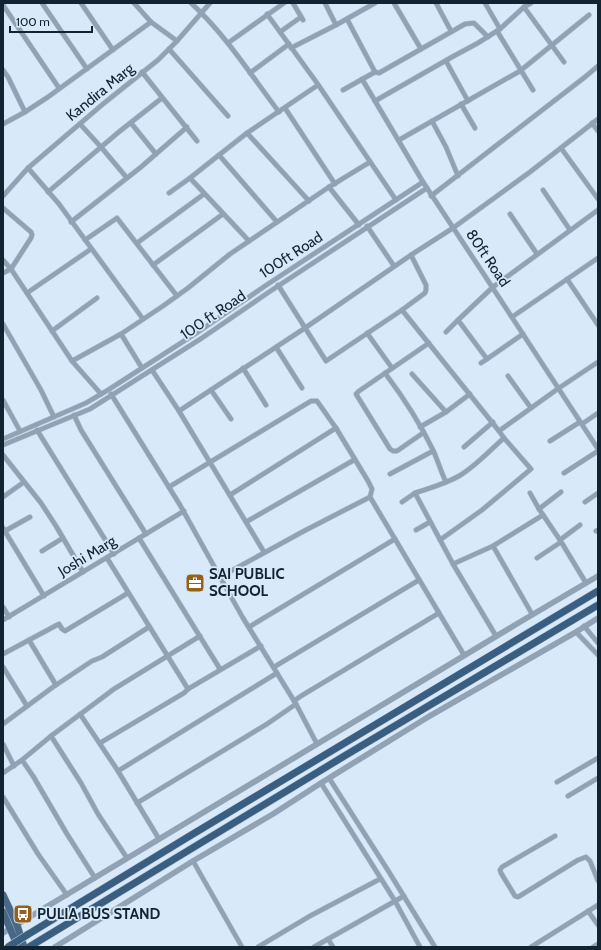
<svg xmlns="http://www.w3.org/2000/svg" width="601" height="950" viewBox="0 0 601 950" font-family="Cabin,sans-serif">
<style>
.lines{fill:none;stroke-linecap:round;stroke-linejoin:round}
.minor-casing{stroke:#b4c5d6;stroke-width:5.5}
.tertiary-casing{stroke:#b4c5d6;stroke-width:6}
.primary-casing{stroke:#b4c5d6;stroke-width:8}
.trunk-casing{stroke:#b4c5d6;stroke-width:8}
.minor{stroke:#90a2b4;stroke-width:4.5}
.tertiary{stroke:#90a2b4;stroke-width:5.5}
.primary{stroke:#476987;stroke-width:7}
.trunk{stroke:#3a5e7f;stroke-width:7}
.trunk-bridge-casing{stroke:#b4c5d6;stroke-width:8;stroke-linecap:butt}
.trunk-bridge{stroke:#3a5e7f;stroke-width:7}
.labels{text-anchor:middle;dominant-baseline:central;stroke-width:3.5;stroke-linejoin:round;paint-order:stroke}
.street-label{font-size:15px;fill:#122332;stroke:#d8e9fa}
.poi-label{font-size:15px;font-weight:bold;fill:#122332;stroke:#d8e9fa;text-anchor:start}
</style>
<rect width="100%" height="100%" fill="#d8e9fa"/>
<g class="lines">
<g class="minor-casing">
<g id="minor">
<polyline points="42,3 87,69"/>
<polyline points="81,3 113,50"/>
<polyline points="134,3 151,22 177,41"/>
<path d="M191 3C225 34 251 75 279 112"/>
<polyline points="293,3 303,20"/>
<polyline points="325,3 336,25"/>
<polyline points="394,3 421,49"/>
<polyline points="436,3 451,31"/>
<polyline points="485,3 500,29"/>
<polyline points="3,5 59,88"/>
<polyline points="524,7 564,62"/>
<polyline points="267,14 317,83 396,200"/>
<polyline points="347,19 375,72"/>
<polyline points="497,31 533,90"/>
<polyline points="280,32 301,17"/>
<polyline points="228,43 284,3"/>
<polyline points="291,48 336,25 375,3"/>
<polyline points="169,49 228,116"/>
<polyline points="446,61 468,101"/>
<polyline points="3,70 8,77 25,112"/>
<polyline points="142,72 197,141"/>
<polyline points="250,73 289,44"/>
<polyline points="362,79 423,182 483,273 598,449"/>
<polyline points="343,90 375,72 379,73 465,24 474,23 488,37"/>
<polyline points="375,101 452,57 478,43 500,29 524,7 531,3"/>
<polyline points="461,104 475,128"/>
<polyline points="285,108 335,184"/>
<polyline points="432,121 446,147 458,176"/>
<polyline points="131,123 156,154"/>
<polyline points="592,123 598,131"/>
<polyline points="3,124 25,112 48,97 151,22"/>
<polyline points="80,124 101,147 127,178"/>
<polyline points="247,133 309,201"/>
<polyline points="399,140 520,71 589,15"/>
<polyline points="561,148 598,199"/>
<polyline points="219,155 247,133 318,85"/>
<polyline points="28,168 59,204 143,319"/>
<polyline points="329,187 359,225"/>
<polyline points="543,190 570,230"/>
<polyline points="48,192 120,131 162,98"/>
<polyline points="169,193 190,178"/>
<polyline points="3,196 28,168 103,104 158,60 177,41 210,3"/>
<polyline points="431,196 585,77 598,66"/>
<polyline points="3,208 31,232 32,235 31,238 11,269 3,273"/>
<polyline points="510,214 537,254"/>
<polyline points="71,222 141,167 187,127"/>
<polyline points="367,226 394,266"/>
<polyline points="85,240 117,218 177,296"/>
<polyline points="249,241 190,178 219,155 277,222"/>
<polyline points="137,243 204,194"/>
<polyline points="3,260 11,269 72,361 101,394"/>
<polyline points="153,265 223,214"/>
<polyline points="567,279 598,325"/>
<polyline points="278,285 326,361 402,310 425,293 426,290 426,285 411,255"/>
<polyline points="27,293 91,249"/>
<polyline points="402,310 499,431 504,438 531,469 482,510 440,540"/>
<polyline points="512,317 598,258"/>
<polyline points="3,324 41,390 54,417"/>
<polyline points="52,331 97,298"/>
<polyline points="446,332 458,320"/>
<polyline points="367,333 392,368"/>
<polyline points="121,334 142,368"/>
<polyline points="523,334 487,359 458,320 493,287 598,210"/>
<polyline points="276,347 302,388"/>
<polyline points="72,361 121,334 163,306 188,288 230,254 329,187 370,162"/>
<polyline points="481,363 487,359"/>
<polyline points="243,368 266,405"/>
<polyline points="152,370 179,411 264,552"/>
<path d="M385 373C403 397 420 423 433 450 438 461 441 472 446 482"/>
<polyline points="412,374 446,412"/>
<polyline points="508,376 531,408"/>
<polyline points="211,390 231,419"/>
<polyline points="111,394 180,505 220,577 243,618 296,704 317,744"/>
<polyline points="3,400 20,431"/>
<polyline points="179,411 305,328 411,255 453,228 530,172 598,119"/>
<polyline points="74,415 81,430 146,534"/>
<polyline points="582,424 598,413"/>
<polyline points="420,427 446,412 470,394"/>
<polyline points="37,430 114,554"/>
<polyline points="499,431 559,388 598,362"/>
<polyline points="423,433 397,451 393,451 390,449 356,394 359,391 400,363 429,343"/>
<polyline points="3,439 86,403 108,390 198,332 265,286 423,182"/>
<polyline points="550,441 580,422"/>
<polyline points="3,445 90,409 202,338 269,292 427,188"/>
<polyline points="464,447 493,422"/>
<polyline points="3,455 41,503 56,526 83,572"/>
<polyline points="564,473 598,451"/>
<polyline points="390,474 433,451"/>
<polyline points="169,487 311,401 317,401 336,428 368,481 372,489 370,497 464,655"/>
<polyline points="530,493 539,509 560,540 586,583"/>
<polyline points="230,495 336,428"/>
<polyline points="3,497 24,482"/>
<polyline points="402,502 415,493"/>
<polyline points="585,502 598,493"/>
<polyline points="539,509 561,492"/>
<polyline points="246,522 354,460"/>
<polyline points="3,528 44,596"/>
<polyline points="416,530 430,522"/>
<polyline points="5,531 30,517"/>
<polyline points="596,531 598,530"/>
<polyline points="139,538 220,669"/>
<polyline points="560,540 580,525"/>
<polyline points="493,546 532,614"/>
<polyline points="42,551 63,538"/>
<polyline points="107,558 188,689"/>
<polyline points="537,558 561,542"/>
<polyline points="453,564 493,546 543,515"/>
<polyline points="220,577 304,531 370,497"/>
<polyline points="3,607 9,617"/>
<polyline points="3,620 184,511"/>
<polyline points="584,626 598,643"/>
<polyline points="249,627 395,539"/>
<polyline points="576,632 598,655"/>
<path d="M496 636 453 564 415 493C430 488 445 484 459 476 476 466 489 451 504 438"/>
<polyline points="29,640 56,685"/>
<polyline points="3,654 57,625 59,624 62,629 65,631 128,593"/>
<polyline points="3,667 27,706"/>
<polyline points="274,667 419,580"/>
<polyline points="294,701 301,696 439,613"/>
<polyline points="80,714 118,771 159,839"/>
<polyline points="3,724 53,687 92,661 102,657 149,627"/>
<polyline points="51,736 81,783 98,814 127,858"/>
<polyline points="100,743 184,693 188,689 261,646"/>
<polyline points="3,744 14,766"/>
<polyline points="22,760 33,776 67,834 95,878"/>
<polyline points="118,771 277,673"/>
<polyline points="3,773 22,760 51,736 114,689 200,636"/>
<polyline points="329,778 389,872 435,947"/>
<polyline points="557,782 598,758"/>
<polyline points="321,783 395,901 420,947"/>
<polyline points="568,796 598,778"/>
<polyline points="3,797 38,854 67,895"/>
<polyline points="137,803 267,724 296,704"/>
<polyline points="555,836 502,867 500,870 501,873 515,896 518,897 578,860 586,857 590,861 598,881"/>
<polyline points="193,861 242,947"/>
<polyline points="588,911 598,925"/>
<polyline points="328,939 333,947"/>
<polyline points="258,947 310,916 380,879"/>
<polyline points="314,947 404,896"/>
<polyline points="531,947 598,905"/>
<polyline points="593,947 598,944"/>
</g>
</g>
<g class="tertiary-casing">
<g id="tertiary">
<polyline points="3,933 520,622 598,576"/>
<polyline points="55,947 193,861 273,814 321,783 428,717 576,632 598,618"/>
</g>
</g>
<g class="primary-casing">
<g id="primary">
<polyline points="3,895 17,925 24,947"/>
<polyline points="3,912 18,947"/>
</g>
</g>
<g class="trunk-casing">
<g id="trunk">
<polyline points="27,935 188,837 598,591"/>
<polyline points="29,947 346,755 598,605"/>
</g>
</g>
<use href="#minor" class="minor"/>
<use href="#tertiary" class="tertiary"/>
<use href="#primary" class="primary"/>
<use href="#trunk" class="trunk"/>
<g class="trunk-bridge-casing">
<polyline id="trunk-bridge" points="8,947 27,935"/>
</g>
<use href="#trunk-bridge" class="trunk-bridge"/>
</g>
<defs>
<g id="office-square" transform="scale(1)"><rect x="-9" y="-9" width="18" height="18" rx="4" fill="#97601a" stroke="#d8e9fa"/><path d="M-6-3h4V-5.5h4V-3h4V5H-6ZM-1-4.5V-3h2v-1.5ZM-6 0V1H6V0Z" fill="#fff"/></g>
<g id="bus-square" transform="scale(1)"><rect x="-9" y="-9" width="18" height="18" rx="4" fill="#97601a" stroke="#d8e9fa"/><path d="M-5-6H5V4H4V6H2V4H-2V6H-4V4H-5ZM-3.5-4V0h7V-4ZM-3.5 1.2v1.5H-2V1.2ZM2 1.2v1.5H3.5V1.2Z" fill="#fff"/></g>
</defs>
<g fill-rule="evenodd">
<use href="#office-square" x="195" y="583"/>
<use href="#bus-square" x="23" y="914"/>
</g>
<g class="labels">
<g class="street-label">
<text transform="translate(100 92) rotate(-39)">Kandira Marg</text>
<text transform="translate(291 255) rotate(-33)">100ft Road</text>
<text transform="translate(488 258) rotate(56)">80ft Road</text>
<text transform="translate(213 315) rotate(-34)">100 ft Road</text>
<text transform="translate(87 556) rotate(-31)">Joshi Marg</text>
</g>
<g class="poi-label">
<text x="209" y="574">SAI PUBLIC<tspan x="209" dy="17">SCHOOL</tspan></text>
<text x="37" y="914">PULIA BUS STAND</text>
</g>
</g>
<rect width="601" height="950" fill="none" stroke="#122332" stroke-width="8"/>
<path d="M10 26v6h82v-6" fill="none" stroke="#122332" stroke-width="2"/>
<text x="16" y="26" font-size="12" fill="#122332" stroke="#d8e9fa" stroke-width="3" paint-order="stroke">100 m</text>
</svg>
